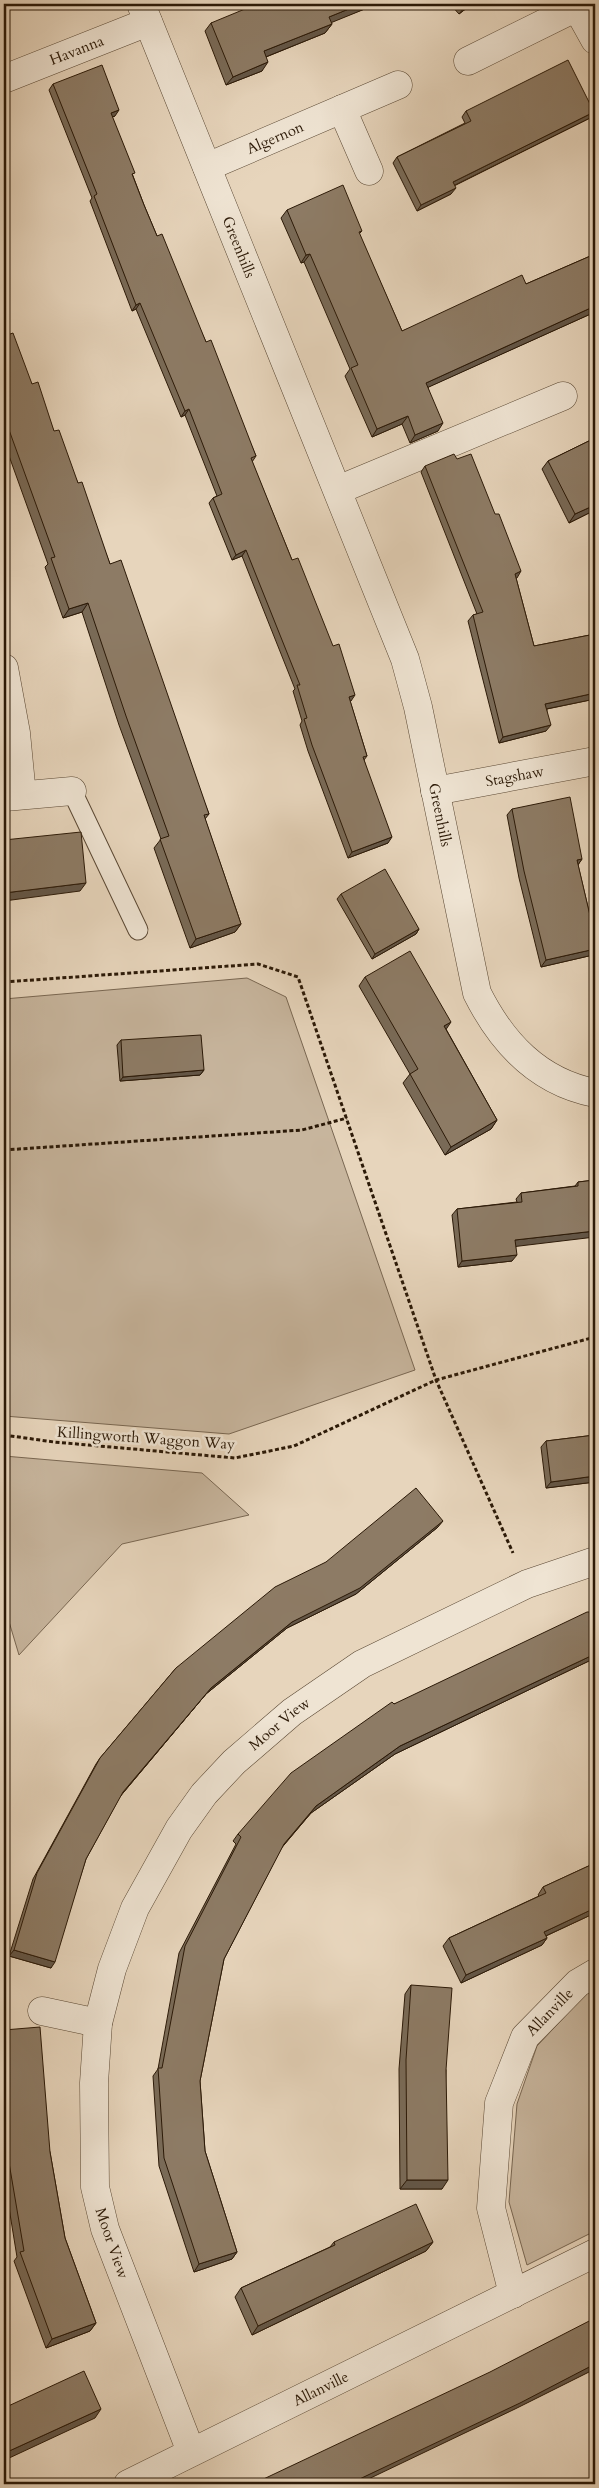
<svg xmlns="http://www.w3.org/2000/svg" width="599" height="2488" viewBox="0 0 599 2488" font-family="Cardo,serif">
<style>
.green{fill:#c7b59d;stroke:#796752}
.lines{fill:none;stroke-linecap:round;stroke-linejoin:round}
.lane-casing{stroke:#5a4834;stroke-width:21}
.street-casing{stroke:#5a4834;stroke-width:29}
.path{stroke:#2b1907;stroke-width:3;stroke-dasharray:4 2.5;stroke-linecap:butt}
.lane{stroke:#efe4d3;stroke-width:19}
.street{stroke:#efe4d3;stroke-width:28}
.wall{fill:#796a57;stroke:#2b1907}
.shaded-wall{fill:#635647;stroke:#2b1907}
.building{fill:#8d7b65;stroke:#2b1907}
.labels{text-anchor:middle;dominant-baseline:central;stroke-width:5;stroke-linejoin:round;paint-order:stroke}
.street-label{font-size:15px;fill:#2b1907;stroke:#efe4d3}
</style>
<rect width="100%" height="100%" fill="#e7d5bc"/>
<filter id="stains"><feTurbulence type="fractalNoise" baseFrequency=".004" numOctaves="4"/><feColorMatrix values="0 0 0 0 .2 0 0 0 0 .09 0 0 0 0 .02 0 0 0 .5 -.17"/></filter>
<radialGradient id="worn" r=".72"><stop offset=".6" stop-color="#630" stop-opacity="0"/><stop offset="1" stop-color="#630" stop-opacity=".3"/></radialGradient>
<g class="green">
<polygon points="247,978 286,997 415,1370 229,1434 4,1416 4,999"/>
<polygon points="4,1456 202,1473 249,1515 122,1544 19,1655 4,1605"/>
<polygon points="595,1989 595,2231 527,2265 509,2202 517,2104 537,2046 585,1995"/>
</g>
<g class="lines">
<g class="lane-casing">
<polyline id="lane" points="72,791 138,930"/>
</g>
<g class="street-casing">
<g id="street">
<path id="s1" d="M141 4 405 659 418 707 477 993C502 1043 538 1082 595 1093"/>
<polyline points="575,4 595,40"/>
<polyline points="468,61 577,7"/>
<path id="s2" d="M4 79 148 22"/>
<polyline points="342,109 369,171"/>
<path id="s3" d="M207 167 398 85"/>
<polyline points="338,490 563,396"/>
<polyline points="4,668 16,733 22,795"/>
<path id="s4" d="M435 791 595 761"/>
<polyline points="5,797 72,791"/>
<polyline points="42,2011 98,2023"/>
<path id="s5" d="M513 2294 491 2208 499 2103 525 2037 578 1983 595 1973"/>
<path id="s6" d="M191 2452 105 2229 95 2187 94 2083 98 2023 112 1969 135 1908 179 1829 204 1794 234 1762 292 1712 362 1664 527 1584 595 1561"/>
<path id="s7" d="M128 2484 595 2253"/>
</g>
</g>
<g class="path">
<polyline points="4,982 258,964 298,977 436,1380 513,1553"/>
<polyline points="4,1150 302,1130 347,1118"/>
<polyline points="4,1435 54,1442 235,1458 294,1446 436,1380 595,1337"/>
</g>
<use href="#lane" class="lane"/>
<use href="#street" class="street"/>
</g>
<g class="wall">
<polygon points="377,4 331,22 332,24 325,33 266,57 262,71 226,85 205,31 211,23"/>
<polygon points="450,4 472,4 459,14"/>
<polygon points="53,84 115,116 112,117 133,176 144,205 157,236 206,342 256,456 252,462 292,560 351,701 350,701 367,756 364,760 388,843 348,858 308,751 300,725 302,721 293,691 295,689 242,556 232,560 209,503 213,498 217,496 185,415 181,417 136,309 132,311 90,201 92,198 49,90"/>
<polygon points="466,111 594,112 590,118 454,186 451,194 417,211 393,163 397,157 465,123 462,117"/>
<polygon points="287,210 362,231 359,234 402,331 526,284 595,254 595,312 428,387 438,431 410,443 402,424 372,437 345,376 350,369 304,262 301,263 281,218"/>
<polygon points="4,336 32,384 78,483 209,814 205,819 241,924 235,932 190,948 154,848 161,839 119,725 82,612 63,618 45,567 48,564 4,442"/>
<polygon points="595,438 595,510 569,523 542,469 548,461"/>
<polygon points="425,466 517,578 516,578 534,646 595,634 595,699 547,709 546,731 499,743 468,621 473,615 477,614 421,472"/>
<polygon points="512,809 582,859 578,865 595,937 595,952 593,955 541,967 519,878 507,815"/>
<polygon points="341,894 419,929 416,934 372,959 337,899"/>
<polygon points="365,977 446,1029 497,1120 491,1129 445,1155 403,1083 410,1074 359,986"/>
<polygon points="121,1040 204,1070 200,1075 120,1081 117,1045"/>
<polygon points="595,1180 516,1246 512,1261 458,1267 452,1215 457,1209 517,1202 516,1199 521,1193 575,1186 578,1182"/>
<polygon points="595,1435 595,1482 546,1488 541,1447 546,1441"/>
<polygon points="438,1527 356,1594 287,1628 206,1694 121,1795 86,1859 51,1968 9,1956 33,1879 96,1764 100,1758 176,1668"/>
<polygon points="591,1660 395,1754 311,1813 282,1847 224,1959 200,2081 205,2151 237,2252 232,2259 194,2272 159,2166 153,2076 158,2069 179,1953 236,1844 233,1841 238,1834 394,1704"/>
<polygon points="595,1863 595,1913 546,1936 547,1938 542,1945 461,1983 443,1946 449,1938 539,1896 538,1895 543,1887"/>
<polygon points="411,1985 446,2070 442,2189 400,2189 399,2069 405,1994"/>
<polygon points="4,2030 50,2152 65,2238 96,2323 90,2331 46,2348 14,2261 17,2257 4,2177"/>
<polygon points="334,2242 433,2242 426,2251 252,2335 235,2297 241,2288 330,2247"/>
</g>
<g class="shaded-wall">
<polygon points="4,4 12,4 4,7"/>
<polygon points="361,4 377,4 323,26 329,17"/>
<polygon points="468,4 472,4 459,14 464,8"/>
<polygon points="332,24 325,33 258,60 264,51"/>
<polygon points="268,62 262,71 226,85 233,77"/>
<polygon points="119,110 115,116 107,119 111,113"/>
<polygon points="594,112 590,118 449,188 453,182"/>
<polygon points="456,188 451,194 417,211 421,205"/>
<polygon points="310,254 304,262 301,263 306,255"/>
<polygon points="140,303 136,309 132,311 136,305"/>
<polygon points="595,306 595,312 420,391 426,383"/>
<polygon points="189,409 185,415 181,417 185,411"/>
<polygon points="408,416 402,424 372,437 377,429"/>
<polygon points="443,423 438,431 410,443 415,435"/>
<polygon points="595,505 595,510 569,523 575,514"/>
<polygon points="246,550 242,556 232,560 236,555"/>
<polygon points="521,571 517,578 510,580 515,574"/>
<polygon points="88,603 82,612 63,618 69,609"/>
<polygon points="595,693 595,699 541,710 545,704"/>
<polygon points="355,695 351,701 345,703 349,697"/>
<polygon points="551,725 546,731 499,743 503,737"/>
<polygon points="392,837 388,843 348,858 352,852"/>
<polygon points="582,859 577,866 577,860"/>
<polygon points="86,883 80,891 4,901 4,893"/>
<polygon points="241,924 235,932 190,948 196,939"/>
<polygon points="419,929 416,934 372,959 375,954"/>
<polygon points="595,949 595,952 593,955 541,967 546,960"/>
<polygon points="451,1022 445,1031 444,1026"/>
<polygon points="204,1070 200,1075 120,1081 123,1077"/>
<polygon points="497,1120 491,1129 445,1155 451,1147"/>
<polygon points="595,1231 595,1237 511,1247 515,1240"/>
<polygon points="517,1255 512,1261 458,1267 462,1261"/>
<polygon points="595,1476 595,1482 546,1488 551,1482"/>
<polygon points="443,1521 438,1527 356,1594 287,1628 206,1694 118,1799 211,1688 292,1622"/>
<polygon points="595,1654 595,1660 591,1660 395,1754 311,1813 279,1851 284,1844 316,1806 400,1746"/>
<polygon points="595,1908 595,1913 539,1939 544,1932"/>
<polygon points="547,1938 542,1945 461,1983 466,1975"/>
<polygon points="14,1950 55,1962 51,1968 9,1956"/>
<polygon points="407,2180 448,2180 442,2189 400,2189"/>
<polygon points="433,2242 426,2251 252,2335 258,2326"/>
<polygon points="237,2252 232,2259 194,2272 199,2264"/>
<polygon points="96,2323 90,2331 46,2348 52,2339"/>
<polygon points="595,2364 595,2369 515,2409 358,2484 349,2484"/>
<polygon points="101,2409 95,2418 7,2459 4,2463 4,2457 7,2452"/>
</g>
<g class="building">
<polygon points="257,4 361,4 329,17 332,24 264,51 268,62 233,77 211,23"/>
<polygon points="460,4 468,4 464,8"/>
<polygon points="568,60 594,112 453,182 456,188 421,205 397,157 471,121 466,111"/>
<polygon points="102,65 119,110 111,113 135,173 132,174 144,205 157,236 162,234 206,342 211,340 256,456 251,458 292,560 298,558 333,646 339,644 355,695 349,697 367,756 363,757 392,837 352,852 312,745 304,719 307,718 297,685 300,685 246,550 236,555 213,498 222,494 189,409 185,411 140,303 136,305 94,196 97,194 53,84"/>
<polygon points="343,185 362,231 359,232 402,331 522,275 526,284 595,254 595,306 426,383 443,423 415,435 408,416 377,429 351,368 358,365 310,254 306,255 287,210"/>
<polygon points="13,333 32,384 38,382 54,431 59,430 78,483 82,482 110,564 121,560 209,814 204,815 241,924 196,939 160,839 169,836 126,716 88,603 69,609 51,558 55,557 4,416 4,336"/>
<polygon points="595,438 595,505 575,514 548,461"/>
<polygon points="454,454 457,459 471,454 495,514 499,514 521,571 515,574 534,646 595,634 595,693 545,704 551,725 503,737 473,615 483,612 425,466"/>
<polygon points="570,797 582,859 577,860 595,937 595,949 546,960 524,871 512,809"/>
<polygon points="81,832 86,883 4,893 4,840"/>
<polygon points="385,869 419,929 375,954 341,894"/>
<polygon points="410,951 451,1022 444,1026 497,1120 451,1147 410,1074 418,1069 365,977"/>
<polygon points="201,1035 204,1070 123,1077 121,1040"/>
<polygon points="595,1180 595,1231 515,1240 517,1255 462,1261 457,1209 522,1202 521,1193 578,1186 578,1182"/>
<polygon points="595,1435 595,1476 551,1482 546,1441"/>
<polygon points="416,1488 443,1521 360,1588 292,1622 211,1688 123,1792 86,1859 55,1962 14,1950 37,1873 100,1758 176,1668 275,1587 326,1562"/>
<polygon points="587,1612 595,1612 595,1654 400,1746 316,1806 284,1844 224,1959 200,2081 205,2151 237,2252 199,2264 164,2158 158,2068 162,2068 185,1946 241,1837 238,1834 291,1773 392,1702 394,1704"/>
<polygon points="595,1863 595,1908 544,1932 547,1938 466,1975 449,1938 546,1893 543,1887"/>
<polygon points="411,1985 452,1988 446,2070 448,2180 407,2180 406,2060"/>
<polygon points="40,2027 50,2152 65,2238 96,2323 52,2339 20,2252 24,2251 5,2139 8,2139 4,2096 4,2030"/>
<polygon points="416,2204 433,2242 258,2326 241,2288 335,2245 334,2242"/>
<polygon points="595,2318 595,2364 520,2403 349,2484 253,2484 490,2372"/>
<polygon points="84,2371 101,2409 7,2452 9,2456 4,2458 4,2408"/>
</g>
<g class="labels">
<g class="street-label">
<text stroke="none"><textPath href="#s2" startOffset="78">Havanna</textPath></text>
<text stroke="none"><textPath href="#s3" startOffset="74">Algernon</textPath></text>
<text stroke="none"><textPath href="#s1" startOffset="262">Greenhills</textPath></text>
<text stroke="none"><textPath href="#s4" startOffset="81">Stagshaw</textPath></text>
<text stroke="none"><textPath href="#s1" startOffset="866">Greenhills</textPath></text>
<text transform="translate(146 1438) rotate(4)">Killingworth Waggon Way</text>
<text stroke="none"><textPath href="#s6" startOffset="804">Moor View</textPath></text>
<text stroke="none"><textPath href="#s5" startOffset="300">Allanville</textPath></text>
<text transform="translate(112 2243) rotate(71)">Moor View</text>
<text stroke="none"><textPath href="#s7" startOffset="215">Allanville</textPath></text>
</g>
</g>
<rect width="599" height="2488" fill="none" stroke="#e7d5bc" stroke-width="20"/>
<rect x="5" y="5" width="589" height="2478" fill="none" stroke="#2b1907" stroke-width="2.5"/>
<rect x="10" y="10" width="579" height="2468" fill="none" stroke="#2b1907"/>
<rect width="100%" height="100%" filter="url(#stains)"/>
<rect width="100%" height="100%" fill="url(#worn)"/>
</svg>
